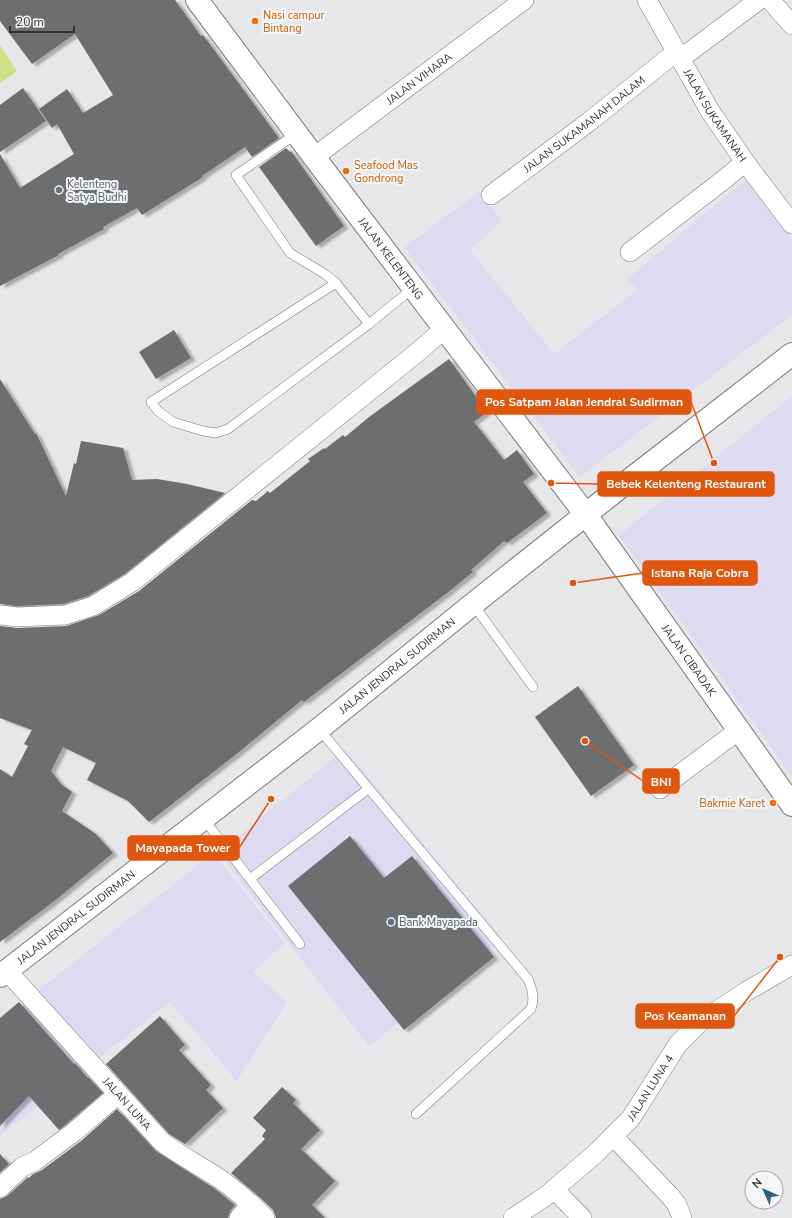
<svg xmlns="http://www.w3.org/2000/svg" width="792" height="1218" viewBox="0 0 792 1218" font-family="'Nunito Sans',sans-serif">
<style>
.commercial{fill:#dedbf1}
.green{fill:#cfe186}
.building{fill:#6d6e70;filter:url(#shadow)}
.lines{fill:none;stroke-linecap:round;stroke-linejoin:round}
.service-casing{stroke:#7a7b7d;stroke-width:10}
.minor-casing{stroke:#7a7b7d;stroke-width:20}
.tertiary-casing{stroke:#7a7b7d;stroke-width:24}
.secondary-casing{stroke:#7a7b7d;stroke-width:24}
.primary-casing{stroke:#7a7b7d;stroke-width:24}
.service{stroke:#fff;stroke-width:9}
.minor{stroke:#fff;stroke-width:19}
.tertiary{stroke:#fff;stroke-width:22}
.secondary{stroke:#fff;stroke-width:22}
.primary{stroke:#fff;stroke-width:22}
.food-dot{fill:#e8710a;stroke:#f4f5f7;stroke-width:1.5}
.worship-dot{fill:#6b7280;stroke:#f4f5f7;stroke-width:1.5}
.service-dot{fill:#5c6f8a;stroke:#f4f5f7;stroke-width:1.5}
.labels{text-anchor:middle;dominant-baseline:central;stroke-width:4;stroke-linejoin:round;paint-order:stroke}
.food-label{font-size:11px;fill:#c56008;stroke:#f4f5f7;text-anchor:start}
.street-label{font-size:11px;fill:#323233;stroke:#f4f5f7}
.worship-label{font-size:11px;fill:#5b616d;stroke:#f4f5f7;text-anchor:start}
.service-label{font-size:11px;fill:#4e5e75;stroke:#f4f5f7;text-anchor:start}
.leader{fill:none;stroke:#df570e;stroke-width:1.5}
.callout-dot{fill:#df570e;stroke:#f4f5f7;stroke-width:1.5}
.callout{fill:#df570e;stroke:#df570e;stroke-width:1.5}
.callout-label{font-size:12px;text-anchor:middle;font-weight:bold;fill:#fff}
</style>
<defs>
<filter id="shadow"><feDropShadow dx="4.5" dy="2.5" stdDeviation="1" flood-color="#0004"/></filter>
</defs>
<rect width="100%" height="100%" fill="#e7e7ea"/>
<g class="commercial">
<polygon points="753,173 792,242 792,315 580,477 404,247 479,192 502,221 470,250 554,354 638,289 626,280"/>
<polygon points="792,396 792,776 619,535"/>
<polygon points="345,749 503,940 369,1046 218,853"/>
<polygon points="213,853 285,943 253,972 287,1002 237,1081 170,1002 0,1136 0,1020"/>
</g>
<polygon class="green" points="0,45 17,71 0,83"/>
<g class="building">
<polygon points="0,0 175,0 201,36 203,35 279,138 252,157 245,147 202,176 203,177 142,215 137,208 103,227 104,229 58,254 59,255 0,286 0,154 20,188 74,154 57,124 52,128 39,109 67,89 83,113 113,95 75,34 32,64 0,21"/>
<polygon points="23,88 46,121 0,152 0,105"/>
<polygon points="286,148 290,152 291,151 344,226 316,246 259,167"/>
<polygon points="174,330 191,358 156,379 139,352"/>
<polygon points="449,359 487,412 474,422 504,460 517,450 534,474 523,482 547,513 507,543 504,541 471,570 473,572 447,593 304,702 302,700 234,756 149,822 128,801 87,780 96,763 63,747 51,771 61,784 72,792 62,811 96,834 113,853 57,899 0,942 0,769 12,777 28,746 24,744 32,730 0,718 0,626 17,628 66,626 99,615 139,591 252,500 256,501 268,491 270,493 310,461 308,459 324,448 325,449 343,435 345,437 369,417"/>
<polygon points="0,379 35,434 36,433 66,496 74,463 76,464 81,441 123,448 132,480 157,479 187,484 225,493 126,573 88,596 63,604 17,606 0,604"/>
<polygon points="578,686 634,765 591,796 535,717"/>
<polygon points="350,836 384,878 412,856 494,957 404,1030 288,886"/>
<polygon points="19,1002 74,1064 75,1063 87,1077 89,1078 103,1093 59,1130 29,1096 0,1126 0,1018"/>
<polygon points="160,1016 185,1045 179,1050 211,1085 206,1090 223,1108 185,1144 169,1134 106,1064"/>
<polygon points="282,1087 296,1100 293,1103 320,1130 301,1149 335,1181 312,1205 325,1218 276,1218 275,1215 273,1210 258,1196 231,1173 265,1139 262,1136 266,1130 253,1118"/>
<polygon points="117,1109 156,1151 214,1188 235,1205 230,1211 228,1218 0,1218 0,1199 7,1196 28,1177 29,1178 33,1174 42,1170 81,1141"/>
<polygon points="0,1154 9,1164 0,1173"/>
</g>
<g class="lines">
<g class="service-casing">
<g id="service">
<polyline points="296,134 236,175 290,253 325,274 336,283 369,324 228,429 216,433 203,431 173,422 158,411 151,402 336,283"/>
<polyline points="369,324 413,288"/>
<polyline points="473,604 533,687"/>
<path d="M319 729 528 979C532 988 535 999 531 1009L416 1114"/>
<polyline points="203,818 300,944"/>
<polyline points="250,879 368,789"/>
</g>
</g>
<g class="minor-casing">
<g id="minor">
<path id="s1" d="M647 0 710 111 745 162 792 224"/>
<polyline points="770,0 792,25"/>
<polyline points="680,59 759,0"/>
<path id="s2" d="M314 157 524 0"/>
<path id="s3" d="M491 195 590 121 676 52"/>
<polyline points="630,252 726,178 745,162"/>
<polyline points="0,615 17,617 65,615 93,606 132,582 419,351 444,329"/>
<polyline points="660,789 739,730"/>
<path id="s4" d="M7 971 162 1142C181 1156 201 1166 220 1179 236 1190 251 1204 265 1218"/>
<polyline points="613,1136 671,1197 677,1205 682,1218"/>
<polyline points="0,1188 22,1167 35,1161 74,1132 118,1094"/>
<polyline points="554,1189 582,1218"/>
<polyline points="239,1218 251,1204"/>
<path id="s5" d="M513 1218 546 1196 595 1154 631 1118 678 1044 700 1022 747 991 792 965"/>
</g>
</g>
<g class="tertiary-casing">
<g id="tertiary">
<path id="s6" d="M197 0 314 157 586 515"/>
</g>
</g>
<g class="secondary-casing">
<g id="secondary">
<path id="s7" d="M586 515 792 805"/>
</g>
</g>
<g class="primary-casing">
<g id="primary">
<path id="s8" d="M0 976 319 729 473 604 614 492 792 354"/>
</g>
</g>
<use href="#service" class="service"/>
<use href="#minor" class="minor"/>
<use href="#tertiary" class="tertiary"/>
<use href="#secondary" class="secondary"/>
<use href="#primary" class="primary"/>
</g>
<g class="food-dot">
<circle cx="255" cy="21" r="4"/>
<circle cx="346" cy="171" r="4"/>
<circle cx="773" cy="803" r="4"/>
</g>
<circle class="worship-dot" cx="59" cy="190" r="4"/>
<circle class="service-dot" cx="391" cy="922" r="4"/>
<g class="labels">
<g class="food-label">
<text x="263" y="15">Nasi campur<tspan x="263" dy="13">Bintang</tspan></text>
<text x="354" y="165">Seafood Mas<tspan x="354" dy="13">Gondrong</tspan></text>
<text x="765" y="803" text-anchor="end">Bakmie Karet</text>
</g>
<g class="street-label">
<text stroke="none"><textPath href="#s2" startOffset="131">JALAN VIHARA</textPath></text>
<text stroke="none"><textPath href="#s1" startOffset="134">JALAN SUKAMANAH</textPath></text>
<text stroke="none"><textPath href="#s3" startOffset="117">JALAN SUKAMANAH DALAM</textPath></text>
<text stroke="none"><textPath href="#s6" startOffset="323">JALAN KELENTENG</textPath></text>
<text stroke="none"><textPath href="#s7" startOffset="178">JALAN CIBADAK</textPath></text>
<text stroke="none"><textPath href="#s8" startOffset="504">JALAN JENDRAL SUDIRMAN</textPath></text>
<text stroke="none"><textPath href="#s8" startOffset="96">JALAN JENDRAL SUDIRMAN</textPath></text>
<text stroke="none"><textPath href="#s5" startOffset="191">JALAN LUNA 4</textPath></text>
<text stroke="none"><textPath href="#s4" startOffset="179">JALAN LUNA</textPath></text>
</g>
<g class="worship-label">
<text x="67" y="184">Kelenteng<tspan x="67" dy="13">Satya Budhi</tspan></text>
</g>
<g class="service-label">
<text x="399" y="922">Bank Mayapada</text>
</g>
</g>
<path class="leader" d="M714 463L691 402M551 483L598 484M573 583L643 573M585 741L643 781M271 799L239 848M780 957L734 1016"/>
<g class="callout-dot">
<circle cx="714" cy="463" r="4"/>
<circle cx="551" cy="483" r="4"/>
<circle cx="573" cy="583" r="4"/>
<circle cx="585" cy="741" r="4"/>
<circle cx="271" cy="799" r="4"/>
<circle cx="780" cy="957" r="4"/>
</g>
<g class="callout">
<rect x="477" y="390" width="214" height="24" rx="4"/>
<rect x="598" y="472" width="176" height="24" rx="4"/>
<rect x="643" y="561" width="114" height="24" rx="4"/>
<rect x="643" y="769" width="36" height="24" rx="4"/>
<rect x="128" y="836" width="111" height="24" rx="4"/>
<rect x="636" y="1004" width="98" height="24" rx="4"/>
</g>
<g class="callout-label">
<text x="584" y="406">Pos Satpam Jalan Jendral Sudirman</text>
<text x="686" y="488">Bebek Kelenteng Restaurant</text>
<text x="700" y="577">Istana Raja Cobra</text>
<text x="661" y="786">BNI</text>
<text x="183" y="852">Mayapada Tower</text>
<text x="685" y="1020">Pos Keamanan</text>
</g>
<g transform="translate(764 1190) rotate(315)"><circle r="19" fill="#f4f5f7" stroke="#a6a7a9"/>
<path d="M0-3L7 15L0 10L-7 15Z" fill="#2e5f7d"/>
<text y="-6" font-size="11" font-weight="bold" text-anchor="middle" fill="#323233">N</text>
</g>
<path d="M10 26v6h64v-6" fill="none" stroke="#323233" stroke-width="2"/>
<text x="16" y="26" font-size="12" fill="#323233" stroke="#f4f5f7" stroke-width="3" paint-order="stroke">20 m</text>
</svg>
